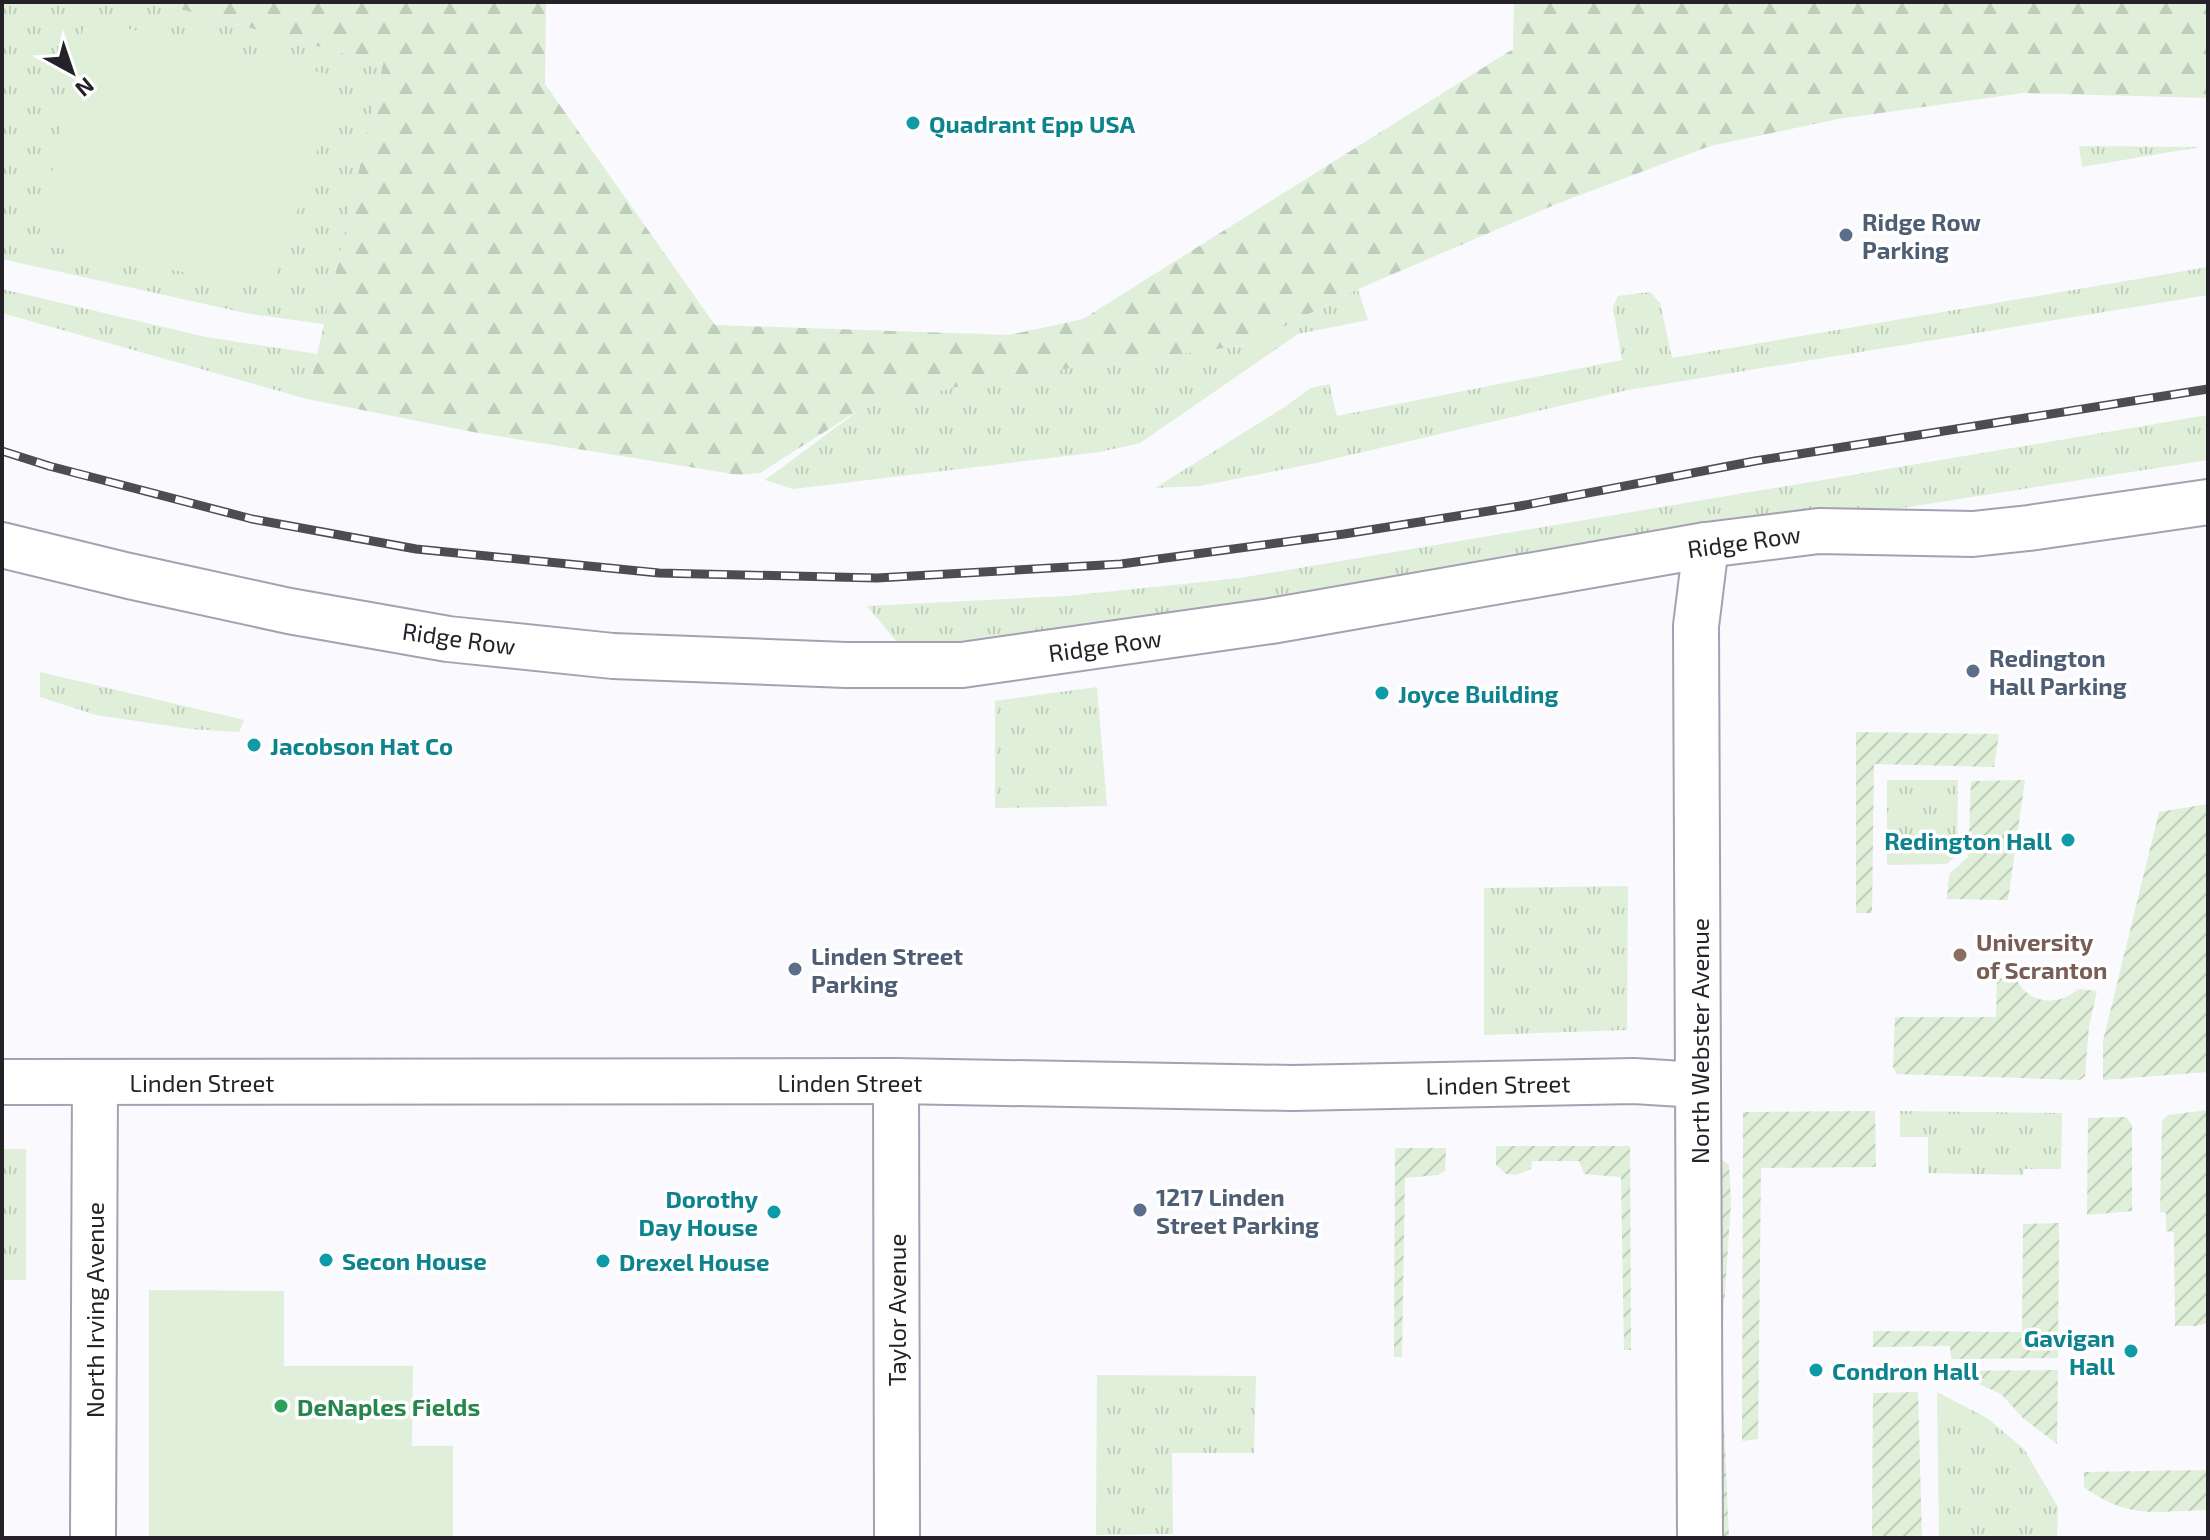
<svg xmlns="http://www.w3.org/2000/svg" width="2210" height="1540" viewBox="0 0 2210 1540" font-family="'Exo 2',sans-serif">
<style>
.grass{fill:url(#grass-tufts)}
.forest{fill:url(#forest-firs)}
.garden{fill:url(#garden-furrows)}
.pitch{fill:#dfefda}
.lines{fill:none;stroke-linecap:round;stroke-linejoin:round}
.street-casing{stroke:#a5a1b2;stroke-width:48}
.street{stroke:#fff;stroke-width:44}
.rail-casing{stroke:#4e4c52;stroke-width:9}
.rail{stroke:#fff;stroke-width:6;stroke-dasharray:18;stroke-linecap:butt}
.culture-dot{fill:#0f9aa8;stroke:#fff;stroke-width:3}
.service-dot{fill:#5c6f8a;stroke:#fff;stroke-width:3}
.education-dot{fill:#8d6e63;stroke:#fff;stroke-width:3}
.leisure-dot{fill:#2e9e5b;stroke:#fff;stroke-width:3}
.labels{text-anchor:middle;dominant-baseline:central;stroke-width:7;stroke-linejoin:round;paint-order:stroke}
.culture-label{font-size:24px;font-weight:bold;fill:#0d838f;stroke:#fff;text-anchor:start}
.service-label{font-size:24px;font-weight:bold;fill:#4e5e75;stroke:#fff;text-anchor:start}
.street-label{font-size:24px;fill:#242228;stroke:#fff}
.education-label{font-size:24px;font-weight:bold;fill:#785e54;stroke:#fff;text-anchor:start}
.leisure-label{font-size:24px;font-weight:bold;fill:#27864d;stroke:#fff;text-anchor:start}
</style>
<defs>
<pattern id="grass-tufts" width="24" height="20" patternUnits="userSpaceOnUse" patternTransform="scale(2)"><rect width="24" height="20" fill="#dfefda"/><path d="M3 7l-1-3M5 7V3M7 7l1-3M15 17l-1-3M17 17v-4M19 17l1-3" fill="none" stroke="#bfcdbb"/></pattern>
<pattern id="forest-firs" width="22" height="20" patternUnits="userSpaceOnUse" patternTransform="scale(2)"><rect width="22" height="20" fill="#dfefda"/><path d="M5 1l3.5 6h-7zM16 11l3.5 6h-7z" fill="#bfcdbb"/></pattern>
<pattern id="garden-furrows" width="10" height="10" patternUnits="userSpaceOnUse" patternTransform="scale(2)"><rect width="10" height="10" fill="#dfefda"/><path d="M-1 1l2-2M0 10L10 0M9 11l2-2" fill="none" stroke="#bfcdbb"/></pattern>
</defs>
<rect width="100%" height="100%" fill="#faf9fd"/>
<g class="grass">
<polygon points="2,2 154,2 383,64 324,324 250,314 2,259"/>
<polygon points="2079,146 2200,147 2082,167"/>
<polygon points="2208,267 2208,295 1628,390 1316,463 1200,486 1155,488 1283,408 1311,388 1329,384 1337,416 1622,360 1613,307 1618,296 1650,292 1660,303 1672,358"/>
<polygon points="2,289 206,337 317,354 307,399 2,313"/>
<polygon points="1358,289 1368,320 1298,334 1140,443 1100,452 793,489 765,480 862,408 997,378 1247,345"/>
<polygon points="2208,415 2208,460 952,657 902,648 867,606 1067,596 1240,578"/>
<polygon points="40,672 244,720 239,732 191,729 96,715 40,697"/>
<polygon points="1097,687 1107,806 995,808 995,701"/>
<polygon points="1887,780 1958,780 1957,855 1947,864 1887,865"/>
<polygon points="1628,886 1627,1030 1484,1035 1484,888"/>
<polygon points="1900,1111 2062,1113 2061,1169 2024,1169 2023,1175 1928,1173 1928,1137 1900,1137"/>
<rect x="2" y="1149" width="24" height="131"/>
<polygon points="1097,1375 1256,1376 1254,1453 1172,1453 1173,1534 1096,1535"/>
<polygon points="1937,1392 1987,1418 2024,1449 2058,1507 2057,1538 1939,1538"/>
</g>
<polygon class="forest" points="154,2 546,2 545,84 715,325 1009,335 1083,319 1513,49 1514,2 2208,2 2208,98 2023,93 1838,119 1710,146 1559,203 1358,289 1247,345 997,378 862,408 760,473 739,475 473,432 307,399 383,64"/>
<g class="garden">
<polygon points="1856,732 1999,734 1994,767 1874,764 1872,913 1856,913"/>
<polygon points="2025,780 2008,900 1947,899 1949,874 1968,857 1971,781"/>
<polygon points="2208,804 2208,1072 2103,1080 2103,1041 2159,812"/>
<path d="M1997 978 2017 980C2028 1004 2059 1007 2078 989L2097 991 2089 1026 2085 1076 2080 1080 1897 1074 1893 1067 1895 1017H1996Z"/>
<polygon points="2208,1110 2208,1323 2196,1326 2175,1326 2174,1232 2166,1231 2166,1213 2160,1212 2162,1121 2168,1115"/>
<polygon points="1875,1111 1876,1167 1761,1168 1758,1439 1742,1441 1743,1112"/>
<polygon points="2126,1117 2132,1125 2132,1211 2087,1215 2088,1118"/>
<polygon points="1496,1146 1630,1146 1631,1350 1624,1350 1621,1177 1584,1174 1579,1161 1532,1161 1531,1169 1516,1175 1506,1174 1496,1165"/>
<polygon points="1395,1148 1446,1148 1445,1171 1438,1175 1405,1178 1402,1357 1394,1357"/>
<polygon points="1717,1156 1729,1165 1731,1202 1721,1352 1729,1538 1720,1538"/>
<polygon points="2059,1223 2058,1358 1951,1359 1950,1346 1873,1347 1873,1331 2022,1332 2023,1224"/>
<polygon points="2058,1370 2057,1444 2024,1419 2001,1394 1951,1371"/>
<polygon points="1918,1392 1922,1538 1872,1538 1873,1393"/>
<path d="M2208 1470V1510C2156 1511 2129 1520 2084 1487V1472Z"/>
</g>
<g class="pitch">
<polygon points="85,19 341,77 272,289 37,244"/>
<polygon points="149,1290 284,1291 284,1366 413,1366 412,1446 453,1446 453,1538 149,1538"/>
</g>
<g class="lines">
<g class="street-casing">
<g id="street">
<polyline points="2,545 129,576 289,611 448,639 613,656 846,665 962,665 1271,621 1706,545 1819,531 1973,534 2029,528 2208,502"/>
<polyline points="896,1081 897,1538"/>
<polyline points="2,1082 896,1081 1293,1088 1634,1081 1698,1085"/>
<polyline points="93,1538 95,1082"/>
<polyline points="1700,1538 1696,626 1706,545"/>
</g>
</g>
<use href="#street" class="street"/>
<g class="rail-casing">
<polyline id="rail" points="2,451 49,466 252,519 416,549 659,573 877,578 1121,564 1344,534 1520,506 1755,461 2208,389"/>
</g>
<use href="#rail" class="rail"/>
</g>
<g class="culture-dot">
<circle cx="913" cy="123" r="8"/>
<circle cx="1382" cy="693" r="8"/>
<circle cx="254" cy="745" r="8"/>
<circle cx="2068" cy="840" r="8"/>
<circle cx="774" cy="1212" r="8"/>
<circle cx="326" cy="1260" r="8"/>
<circle cx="603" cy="1261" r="8"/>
<circle cx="2131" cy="1351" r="8"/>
<circle cx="1816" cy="1370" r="8"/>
</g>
<g class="service-dot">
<circle cx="1846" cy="235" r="8"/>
<circle cx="1973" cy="671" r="8"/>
<circle cx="795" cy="969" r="8"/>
<circle cx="1140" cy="1210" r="8"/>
</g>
<circle class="education-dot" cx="1960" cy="955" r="8"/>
<circle class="leisure-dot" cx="281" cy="1406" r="8"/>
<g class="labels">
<g class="culture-label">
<text x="929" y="123">Quadrant Epp USA</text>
<text x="1398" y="693">Joyce Building</text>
<text x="270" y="745">Jacobson Hat Co</text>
<text x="2052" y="840" text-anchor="end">Redington Hall</text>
<text x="758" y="1198" text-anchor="end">Dorothy<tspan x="758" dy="28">Day House</tspan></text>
<text x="342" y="1260">Secon House</text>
<text x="619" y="1261">Drexel House</text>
<text x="2115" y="1337" text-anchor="end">Gavigan<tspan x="2115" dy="28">Hall</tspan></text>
<text x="1832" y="1370">Condron Hall</text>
</g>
<g class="service-label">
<text x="1862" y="221">Ridge Row<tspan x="1862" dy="28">Parking</tspan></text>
<text x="1989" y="657">Redington<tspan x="1989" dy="28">Hall Parking</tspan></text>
<text x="811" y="955">Linden Street<tspan x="811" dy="28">Parking</tspan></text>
<text x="1156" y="1196">1217 Linden<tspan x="1156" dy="28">Street Parking</tspan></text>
</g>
<g class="street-label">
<text transform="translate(1744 541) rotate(-8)">Ridge Row</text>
<text transform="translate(459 638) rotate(8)">Ridge Row</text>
<text transform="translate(1105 645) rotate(-8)">Ridge Row</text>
<text transform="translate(1699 1041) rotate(-90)">North Webster Avenue</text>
<text x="202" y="1082">Linden Street</text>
<text x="850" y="1082">Linden Street</text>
<text transform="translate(1498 1084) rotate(-1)">Linden Street</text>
<text transform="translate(94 1310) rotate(-90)">North Irving Avenue</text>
<text transform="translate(896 1310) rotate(-90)">Taylor Avenue</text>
</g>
<g class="education-label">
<text x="1976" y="941">University<tspan x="1976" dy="28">of Scranton</tspan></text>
</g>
<g class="leisure-label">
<text x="297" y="1406">DeNaples Fields</text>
</g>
</g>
<rect width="2210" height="1540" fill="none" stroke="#242228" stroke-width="8"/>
<g transform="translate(72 72) rotate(140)" stroke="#ffffff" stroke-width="6" paint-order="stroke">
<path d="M0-6L14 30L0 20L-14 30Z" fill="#242228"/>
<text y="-12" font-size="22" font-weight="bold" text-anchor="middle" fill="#242228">N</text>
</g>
</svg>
